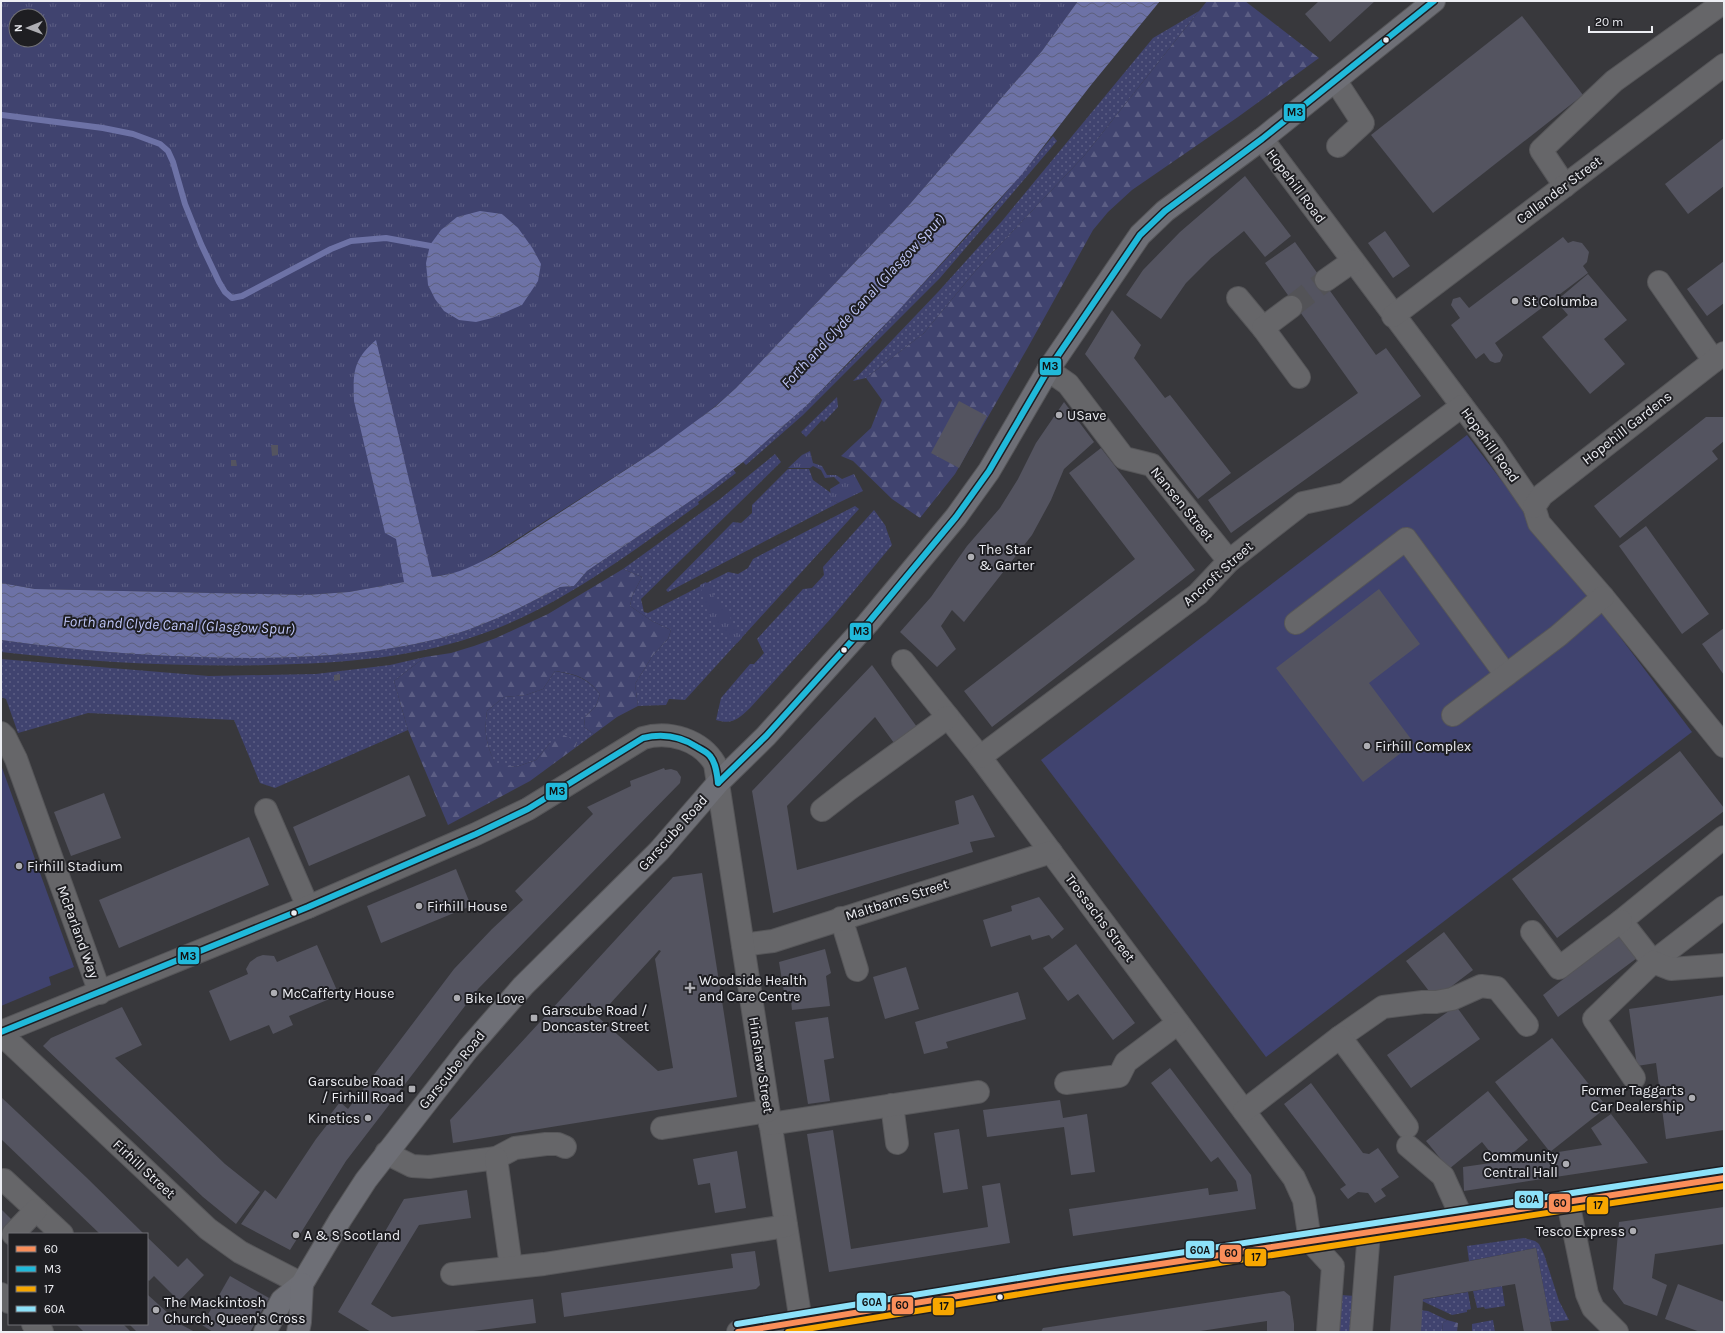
<svg xmlns="http://www.w3.org/2000/svg" width="1725" height="1333" viewBox="0 0 1725 1333" font-family="Karla,sans-serif">
<style>
.grass{fill:url(#grass-dots)}
.forest{fill:url(#forest-firs)}
.park{fill:url(#park-tufts);fill-rule:evenodd}
.pitch{fill:#40436f}
.water{fill:url(#water-waves)}
.lines{fill:none;stroke-linecap:round;stroke-linejoin:round}
.stream{stroke:#6d72a6;stroke-width:6}
.building{fill:#545460;fill-rule:evenodd}
.minor-tunnel{stroke:#535357;stroke-width:22;stroke-dasharray:22 11;stroke-linecap:butt}
.minor-casing{stroke:#565659;stroke-width:24}
.major-casing{stroke:#565659;stroke-width:24}
.minor{stroke:#666669;stroke-width:22}
.major{stroke:#6e6f76;stroke-width:22}
.bus-1-casing{stroke:#1e1e22;stroke-width:9}
.bus-2-casing{stroke:#1e1e22;stroke-width:9}
.bus-3-casing{stroke:#1e1e22;stroke-width:9}
.bus-4-casing{stroke:#1e1e22;stroke-width:9}
.bus-1{stroke:#fa8e5a;stroke-width:6}
.bus-2{stroke:#20b9da;stroke-width:6}
.bus-3{stroke:#f7a600;stroke-width:6}
.bus-4{stroke:#8ce1f9;stroke-width:6}
.bus-dot{fill:#edeef3;stroke:#1e1e22;stroke-width:1.5}
.poi-dot{fill:#aeaeb3;stroke:#1e1e22;stroke-width:1.5}
.labels{text-anchor:middle;dominant-baseline:central;stroke-width:4;stroke-linejoin:round;paint-order:stroke}
.street-label{font-size:14px;fill:#edeef3;stroke:#1e1e22}
.poi-label{font-size:14px;fill:#edeef3;stroke:#1e1e22;text-anchor:start}
.water-label{font-size:15px;font-style:italic;fill:#bfc6f8;stroke:#1e1e22}
.line-badge{stroke:#1e1e22;stroke-width:1.5}
.pale-badge-label{font-size:11px;text-anchor:middle;font-weight:bold;fill:#111}
</style>
<defs>
<pattern id="grass-dots" width="8" height="8" patternUnits="userSpaceOnUse"><rect width="8" height="8" fill="#40436f"/><path d="M2 2h.1M6 6h.1" fill="none" stroke="#5c5e84" stroke-width="1.8" stroke-linecap="round"/></pattern>
<pattern id="forest-firs" width="22" height="20" patternUnits="userSpaceOnUse"><rect width="22" height="20" fill="#40436f"/><path d="M5 1l3.5 6h-7zM16 11l3.5 6h-7z" fill="#5c5e84"/></pattern>
<pattern id="park-tufts" width="24" height="20" patternUnits="userSpaceOnUse"><rect width="24" height="20" fill="#40436f"/><path d="M3 7l-1-3M5 7V3M7 7l1-3M15 17l-1-3M17 17v-4M19 17l1-3" fill="none" stroke="#5c5e84"/></pattern>
<pattern id="water-waves" width="16" height="10" patternUnits="userSpaceOnUse"><rect width="16" height="10" fill="#6d72a6"/><path d="M0 5q4-4 8 0t8 0" fill="none" stroke="#5c5f7c"/></pattern>
</defs>
<rect width="100%" height="100%" fill="#38383c"/>
<g class="grass">
<polygon points="1199,11 1084,156 977,269 924,333 866,378 853,381 938,292 1002,221 1153,38"/>
<polygon points="1053,136 1057,141 940,278 803,415 746,465 743,462 808,404 855,357 987,215"/>
<polygon points="837,397 838,407 824,422 822,420 806,437 801,432"/>
<polygon points="775,454 781,462 641,599 644,612 648,613 728,572 738,574 748,568 753,559 855,506 859,509 685,700 669,699 666,705 638,706 635,684 653,655 668,639 671,630 652,621 630,606 632,596 642,577 623,569 720,499"/>
<path d="M733 469 736 473 698 502 699 504C633 551 567 602 490 631 419 658 343 663 268 665 179 667 89 662 1 652V640C86 652 172 658 257 658 323 657 389 653 452 635 489 624 526 605 560 587L574 586 587 571 708 489Z"/>
<polygon points="788,469 809,469 813,480 831,493 831,500 838,503 668,592 666,590 733,522 741,523 752,513 752,505"/>
<path d="M874 510 885 525 892 545 834 615 750 708C738 719 733 725 716 720L721 698 750 664H754L764 653 757 639 803 589 812 588 824 575 823 567Z"/>
<polygon points="425,657 394,681 408,730 275,788 260,783 234,720 88,713 18,733 6,699 1,697 1,659 209,676 316,674 390,665"/>
<path d="M555 671C576 675 586 677 600 694L596 706 585 717 584 727 594 734 575 748 577 742 550 743 536 760 516 767 495 764C486 742 484 735 487 711L504 697 526 695 543 689Z"/>
<polygon points="1524,1238 1535,1241 1539,1244 1544,1254 1559,1301 1569,1320 1550,1322 1536,1248 1469,1261 1467,1246"/>
<polygon points="1502,1286 1505,1306 1485,1309 1484,1307 1477,1308 1473,1291"/>
<polygon points="1468,1292 1471,1309 1467,1310 1467,1312 1452,1315 1420,1300"/>
<polygon points="1341,1295 1355,1296 1353,1332 1338,1332"/>
<polygon points="1419,1310 1428,1311 1447,1320 1443,1323 1442,1332 1421,1332"/>
<polygon points="1493,1320 1495,1332 1472,1332 1472,1324"/>
</g>
<g class="forest">
<polygon points="1207,1 1245,1 1319,58 1238,117 1132,190 1108,212 1093,230 1027,349 955,474 920,518 892,499 853,461 841,456 871,428 882,400 866,378 924,333 977,269 1084,156"/>
<path d="M623 569 642 577 632 596 630 606 652 621 671 630 668 639 653 655 635 684 638 706 617 717 594 734 584 727 585 717 596 706 600 694C587 677 575 674 555 671L543 689 526 695 504 697 487 711C484 734 486 743 495 763L516 767 536 760 550 743 562 734 577 742 575 748 530 781 448 825 408 730 394 681 425 657 451 653 474 646 496 638 548 614Z"/>
<polygon points="1447,1320 1458,1323 1457,1332 1442,1332 1443,1323"/>
</g>
<g class="park">
<path d="M1 1H1078L1042 51 910 204 736 388C712 410 686 430 658 449L478 564 460 572 349 592 305 595 35 589 1 583ZM16 16H40V40H16Z"/>
<polygon points="810,451 813,463 822,466 827,475 836,475 842,479 854,474 863,491 838,503 831,500 830,489 840,483 834,477 825,478 821,470 813,466 810,468 788,468 802,455"/>
<polygon points="706,582 712,591 715,601 730,614 731,621 742,638 737,643 713,622 709,617 700,585"/>
</g>
<g class="pitch">
<polygon points="1467,435 1692,732 1266,1057 1041,760"/>
<polygon points="1,765 74,967 49,977 51,985 1,1006"/>
</g>
<g class="water">
<path d="M1078 1H1160L1091 85 1022 174 898 311 808 404 743 462 708 489 587 571 574 586 560 587C526 605 489 624 452 635 389 653 323 657 257 658 172 658 86 652 1 640V583L35 589 305 595 349 592 404 582 396 539 385 533 354 401C353 372 353 360 376 340L432 577C459 574 476 565 499 552L658 449 715 407 736 388 910 204 1042 51Z"/>
<polygon points="480,211 502,214 518,228 533,249 541,264 538,281 522,305 492,318 476,322 459,320 444,311 435,299 428,285 426,263 430,245 441,230 457,217"/>
</g>
<g class="lines">
<polyline class="stream" points="2,115 103,128 133,134 160,144 168,151 173,162 185,204 201,244 219,282 225,292 232,298 242,296 331,249 351,241 386,238 436,247"/>
</g>
<g class="building">
<polygon points="1319,1 1375,1 1330,42 1305,14"/>
<polygon points="25,9 27,15 21,16 20,11"/>
<polygon points="1522,16 1583,95 1433,213 1371,135"/>
<polygon points="1724,138 1724,186 1688,214 1665,184"/>
<polygon points="1245,176 1291,236 1265,257 1244,231 1211,258 1186,283 1161,319 1126,295 1143,270 1180,232"/>
<polygon points="1385,231 1410,266 1393,278 1368,243"/>
<polygon points="1563,237 1568,243 1573,241 1582,243 1589,252 1587,262 1583,266 1588,273 1495,343 1503,355 1500,362 1495,363 1490,361 1484,353 1476,359 1451,325 1460,318 1451,305 1453,299 1460,297 1469,308"/>
<polygon points="1295,242 1376,355 1386,348 1421,396 1231,533 1208,500 1358,393 1265,263"/>
<polygon points="1724,261 1724,303 1707,316 1687,289"/>
<polygon points="1588,274 1627,320 1604,339 1625,364 1590,394 1542,337 1568,315 1556,301"/>
<polygon points="1112,310 1141,345 1134,358 1165,398 1170,395 1231,473 1198,499 1085,354"/>
<polygon points="959,401 987,416 959,468 931,453"/>
<polygon points="1064,402 1094,442 1064,469 1051,500 1032,535 964,622 952,610 941,626 956,649 937,667 900,632 931,597 967,546 1000,508 1018,479 1036,443"/>
<polygon points="1706,417 1724,417 1724,441 1712,451 1718,459 1620,538 1594,506"/>
<polygon points="271,445 278,445 278,455 272,456"/>
<polygon points="1101,448 1195,570 992,727 964,691 1135,559 1069,473"/>
<polygon points="231,460 236,460 237,466 231,466"/>
<polygon points="1646,526 1709,614 1682,634 1619,546"/>
<polygon points="1379,589 1420,644 1369,683 1414,743 1363,782 1276,668"/>
<polygon points="1724,628 1724,675 1702,644"/>
<polygon points="872,665 917,727 894,743 875,717 787,806 797,870 959,824 955,801 973,795 995,837 970,842 973,852 773,913 752,791"/>
<polygon points="340,674 340,680 334,681 334,675"/>
<polygon points="1680,751 1724,808 1724,811 1557,938 1512,879"/>
<polygon points="664,768 665,770 671,769 677,771 681,777 680,783 478,989 346,1161 290,1250 241,1224 265,1190 276,1199 316,1139 330,1121 327,1119 340,1102 348,1109 454,969 492,929 523,900 515,891 593,814 587,807 631,786 630,781"/>
<polygon points="409,775 426,816 309,866 293,827"/>
<polygon points="104,793 121,838 71,856 54,812"/>
<polygon points="249,837 269,885 119,948 99,900"/>
<polygon points="456,869 471,906 381,943 367,906"/>
<path d="M702 873 737 1097 453 1143 450 1120 673 877ZM659 950 661 951 655 959 673 1068 658 1071 598 1017Z"/>
<polygon points="1039,897 1064,929 1052,939 1049,935 1032,940 1030,935 991,947 983,920 1012,911 1011,906"/>
<polygon points="1444,932 1473,970 1435,999 1406,961"/>
<polygon points="1620,935 1637,958 1558,1017 1543,995"/>
<polygon points="1076,944 1135,1023 1113,1040 1078,994 1068,1001 1043,968"/>
<polygon points="317,945 339,995 289,1016 293,1025 273,1034 269,1025 230,1041 209,991 248,974 246,969 250,962 257,957 263,955 274,956 277,962"/>
<polygon points="825,949 831,973 826,976 830,1006 792,1010 790,991 784,992 779,962"/>
<polygon points="906,967 919,1009 885,1019 873,977"/>
<polygon points="1018,992 1026,1019 946,1042 948,1048 924,1054 915,1022"/>
<polygon points="1724,995 1724,1130 1666,1139 1656,1063 1637,1066 1629,1009"/>
<polygon points="1456,1006 1480,1039 1411,1088 1387,1055"/>
<polygon points="122,1007 142,1045 115,1058 225,1164 260,1192 236,1224 203,1197 43,1046 51,1038"/>
<polygon points="828,1017 834,1058 824,1060 830,1101 808,1104 795,1022"/>
<polygon points="1552,1038 1607,1107 1550,1152 1495,1082"/>
<polygon points="1170,1068 1251,1175 1256,1209 1073,1236 1069,1209 1208,1188 1209,1195 1238,1191 1236,1181 1218,1157 1211,1162 1151,1083"/>
<polygon points="1311,1083 1363,1153 1369,1154 1378,1148 1399,1177 1381,1189 1386,1196 1375,1203 1368,1193 1358,1192 1348,1199 1340,1189 1346,1185 1284,1104"/>
<polygon points="1488,1091 1528,1140 1503,1161 1602,1145 1591,1128 1611,1114 1648,1163 1464,1191 1463,1167 1498,1162 1482,1142 1449,1169 1426,1141"/>
<polygon points="1,1097 87,1178 144,1234 100,1234 1,1139"/>
<polygon points="1060,1100 1063,1118 1087,1114 1095,1172 1071,1175 1064,1127 987,1137 983,1110"/>
<polygon points="959,1129 968,1189 943,1193 934,1133"/>
<polygon points="833,1130 851,1249 988,1227 982,1186 1000,1183 1010,1243 829,1272 807,1134"/>
<polygon points="737,1151 746,1208 715,1213 710,1183 698,1185 693,1159"/>
<polygon points="467,1190 471,1218 419,1225 371,1304 392,1317 533,1299 536,1323 466,1332 371,1332 338,1312 404,1199"/>
<polygon points="1724,1207 1724,1244 1655,1254 1652,1278 1667,1285 1657,1316 1624,1304 1613,1289 1619,1222"/>
<polygon points="1,1209 12,1220 1,1232"/>
<polygon points="147,1237 178,1267 187,1258 204,1275 179,1301 154,1276 149,1281 147,1279"/>
<polygon points="1536,1248 1552,1332 1524,1332 1515,1284 1423,1299 1421,1332 1390,1332 1394,1276"/>
<polygon points="755,1251 760,1285 756,1289 564,1317 561,1293 733,1268 731,1254"/>
<polygon points="230,1276 269,1298 250,1332 213,1332 202,1325"/>
<polygon points="1678,1284 1724,1302 1724,1332 1700,1332 1665,1319"/>
<polygon points="1284,1291 1290,1296 1294,1324 1294,1332 1267,1332 1267,1321 1194,1332 1041,1332 1043,1328"/>
<polygon points="148,1295 180,1324 195,1332 137,1332 129,1324 147,1324"/>
<polygon points="76,1324 123,1324 131,1332 84,1332"/>
</g>
<g class="lines">
<polyline class="minor-tunnel" points="1291,307 1326,280"/>
<g class="minor-casing">
<g id="minor">
<polyline points="1335,80 1363,123 1338,146"/>
<polyline points="1262,139 1493,447 1534,507 1539,523 1603,597 1724,746"/>
<polyline points="1565,186 1541,150 1614,81 1724,2"/>
<polyline points="1326,280 1353,261"/>
<polyline points="1659,282 1714,361"/>
<polyline points="1238,298 1263,328"/>
<polyline points="1291,307 1263,328 1299,377"/>
<polyline points="1393,316 1724,65"/>
<polyline points="1048,370 1068,384 1124,458 1152,465 1229,561"/>
<polyline points="1534,507 1542,495 1724,353"/>
<polyline points="1296,623 1406,539 1506,675"/>
<polyline points="903,661 980,757 1294,1178 1304,1200 1310,1241"/>
<polyline points="1453,715 1558,636 1603,597"/>
<polyline points="1,733 5,737 16,759 100,993"/>
<polyline points="980,757 1198,594 1229,561 1303,503 1345,494 1462,406"/>
<polyline points="266,810 308,907"/>
<polyline points="822,810 849,789 948,717"/>
<polyline points="1724,837 1621,921 1653,962 1724,907"/>
<polyline points="841,918 857,970"/>
<polyline points="1532,932 1559,968 1621,921"/>
<polyline points="743,945 773,941 1051,852"/>
<path d="M1 1032 308 907 476 834 528 809 643 738C669 730 701 740 715 764L801 1322"/>
<polyline points="1,1034 208,1229 240,1252 302,1284"/>
<polyline points="1340,1037 1383,1007 1423,1002 1436,1002 1452,999 1481,986 1497,988 1527,1025"/>
<polyline points="1634,1078 1594,1019 1653,962 1671,969 1724,965"/>
<polyline points="1066,1083 1119,1076 1126,1062 1178,1023"/>
<polyline points="892,1105 897,1143"/>
<polyline points="1244,1111 1340,1037 1407,1127"/>
<polyline points="770,1124 978,1092"/>
<polyline points="662,1128 768,1111"/>
<polyline points="1408,1146 1443,1176 1462,1218"/>
<polyline points="386,1153 412,1166 429,1167 496,1158 515,1148 546,1144 558,1144 565,1147"/>
<polyline points="496,1158 511,1267"/>
<polyline points="4,1180 62,1234"/>
<polyline points="1568,1202 1587,1294 1593,1308 1617,1332"/>
<polyline points="13,1234 36,1210"/>
<polyline points="1310,1241 1333,1266 1328,1332"/>
<polyline points="452,1274 544,1264 786,1226"/>
<polyline points="1,1294 9,1302"/>
<polyline points="33,1324 42,1332"/>
<polyline points="738,1332 1062,1279 1724,1178"/>
<polyline points="1361,1332 1369,1232"/>
</g>
</g>
<g class="major-casing">
<g id="major">
<polyline points="265,1332 282,1300 302,1284 340,1220 366,1180 468,1049 523,986 659,851 718,783 766,736 868,623 956,517 989,471 1048,370 1140,235 1165,211 1262,139 1434,1"/>
<polyline points="298,1332 300,1322 302,1284"/>
</g>
</g>
<use href="#minor" class="minor"/>
<use href="#major" class="major"/>
<g class="bus-1-casing">
<polyline id="bus-1" points="738,1332 1062,1279 1724,1178"/>
</g>
<g class="bus-2-casing">
<g id="bus-2">
<polyline points="718,783 766,736 868,623 956,517 989,471 1048,370 1140,235 1165,211 1262,139 1434,1"/>
<path d="M1 1032 308 907 476 834 528 809 643 738C663 733 680 736 697 747 702 750 707 752 710 756 716 763 717 774 718 783"/>
</g>
</g>
<g class="bus-3-casing">
<polyline id="bus-3" points="788,1332 1063,1287 1724,1186"/>
</g>
<g class="bus-4-casing">
<polyline id="bus-4" points="737,1324 1061,1271 1723,1170"/>
</g>
<use href="#bus-1" class="bus-1"/>
<use href="#bus-2" class="bus-2"/>
<use href="#bus-3" class="bus-3"/>
<use href="#bus-4" class="bus-4"/>
</g>
<g class="bus-dot">
<circle cx="1386" cy="40" r="3.5"/>
<circle cx="844" cy="650" r="3.5"/>
<circle cx="294" cy="913" r="3.5"/>
<circle cx="1000" cy="1297" r="3.5"/>
</g>
<g class="poi-dot">
<circle cx="1515" cy="301" r="4"/>
<circle cx="1059" cy="415" r="4"/>
<circle cx="971" cy="557" r="4"/>
<circle cx="1367" cy="746" r="4"/>
<circle cx="19" cy="866" r="4"/>
<circle cx="419" cy="906" r="4"/>
<path d="M688 982h4v4h4v4h-4v4h-4v-4h-4v-4h4z"/>
<circle cx="274" cy="993" r="4"/>
<circle cx="457" cy="998" r="4"/>
<rect x="530" y="1014" width="8" height="8" rx="2"/>
<rect x="408" y="1085" width="8" height="8" rx="2"/>
<circle cx="1692" cy="1098" r="4"/>
<circle cx="368" cy="1118" r="4"/>
<circle cx="1566" cy="1164" r="4"/>
<circle cx="1633" cy="1231" r="4"/>
<circle cx="296" cy="1235" r="4"/>
<circle cx="156" cy="1310" r="4"/>
</g>
<g class="labels">
<g class="street-label">
<text transform="translate(1296 186) rotate(53)">Hopehill Road</text>
<text transform="translate(1559 190) rotate(-37)">Callander Street</text>
<text transform="translate(1627 428) rotate(-38)">Hopehill Gardens</text>
<text transform="translate(1490 445) rotate(54)">Hopehill Road</text>
<text transform="translate(1182 504) rotate(51)">Nansen Street</text>
<text transform="translate(1218 574) rotate(-42)">Ancroft Street</text>
<text transform="translate(673 833) rotate(-48)">Garscube Road</text>
<text transform="translate(897 900) rotate(-18)">Maltbarns Street</text>
<text transform="translate(1100 918) rotate(53)">Trossachs Street</text>
<text transform="translate(78 932) rotate(70)">McParland Way</text>
<text transform="translate(761 1065) rotate(81)">Hinshaw Street</text>
<text transform="translate(452 1070) rotate(-51)">Garscube Road</text>
<text transform="translate(144 1169) rotate(43)">Firhill Street</text>
</g>
<g class="poi-label">
<text x="1523" y="301">St Columba</text>
<text x="1067" y="415">USave</text>
<text x="979" y="549">The Star<tspan x="979" dy="16">&amp; Garter</tspan></text>
<text x="1375" y="746">Firhill Complex</text>
<text x="27" y="866">Firhill Stadium</text>
<text x="427" y="906">Firhill House</text>
<text x="699" y="980">Woodside Health<tspan x="699" dy="16">and Care Centre</tspan></text>
<text x="282" y="993">McCafferty House</text>
<text x="465" y="998">Bike Love</text>
<text x="542" y="1010">Garscube Road /<tspan x="542" dy="16">Doncaster Street</tspan></text>
<text x="404" y="1081" text-anchor="end">Garscube Road<tspan x="404" dy="16">/ Firhill Road</tspan></text>
<text x="1684" y="1090" text-anchor="end">Former Taggarts<tspan x="1684" dy="16">Car Dealership</tspan></text>
<text x="360" y="1118" text-anchor="end">Kinetics</text>
<text x="1558" y="1156" text-anchor="end">Community<tspan x="1558" dy="16">Central Hall</tspan></text>
<text x="1625" y="1231" text-anchor="end">Tesco Express</text>
<text x="304" y="1235">A &amp; S Scotland</text>
<text x="164" y="1302">The Mackintosh<tspan x="164" dy="16">Church, Queen's Cross</tspan></text>
</g>
<g class="water-label">
<text transform="translate(863 301) rotate(-47)">Forth and Clyde Canal (Glasgow Spur)</text>
<text transform="translate(179 625) rotate(2)">Forth and Clyde Canal (Glasgow Spur)</text>
</g>
</g>
<g class="line-badge">
<rect x="1283" y="103" width="23" height="19" rx="4" fill="#20b9da"/>
<rect x="1039" y="357" width="23" height="19" rx="4" fill="#20b9da"/>
<rect x="849" y="622" width="23" height="19" rx="4" fill="#20b9da"/>
<rect x="545" y="782" width="23" height="19" rx="4" fill="#20b9da"/>
<rect x="177" y="946" width="23" height="19" rx="4" fill="#20b9da"/>
<rect x="1514" y="1190" width="30" height="19" rx="4" fill="#8ce1f9"/>
<rect x="1548" y="1193" width="23" height="20" rx="4" fill="#fa8e5a"/>
<rect x="1586" y="1196" width="23" height="19" rx="4" fill="#f7a600"/>
<rect x="1185" y="1240" width="30" height="19" rx="4" fill="#8ce1f9"/>
<rect x="1219" y="1244" width="23" height="19" rx="4" fill="#fa8e5a"/>
<rect x="1244" y="1248" width="23" height="19" rx="4" fill="#f7a600"/>
<rect x="856" y="1292" width="31" height="20" rx="4" fill="#8ce1f9"/>
<rect x="891" y="1296" width="23" height="19" rx="4" fill="#fa8e5a"/>
<rect x="932" y="1297" width="23" height="19" rx="4" fill="#f7a600"/>
</g>
<g class="pale-badge-label">
<text x="1295" y="116">M3</text>
<text x="1050" y="370">M3</text>
<text x="861" y="635">M3</text>
<text x="557" y="795">M3</text>
<text x="188" y="960">M3</text>
<text x="1529" y="1203">60A</text>
<text x="1560" y="1207">60</text>
<text x="1598" y="1209">17</text>
<text x="1200" y="1254">60A</text>
<text x="1231" y="1257">60</text>
<text x="1256" y="1261">17</text>
<text x="872" y="1306">60A</text>
<text x="902" y="1309">60</text>
<text x="944" y="1310">17</text>
</g>
<rect width="1725" height="1333" fill="none" stroke="#edeef3" stroke-width="4"/>
<rect x="8" y="1233" width="140" height="92" fill="#1e1e22" stroke="#717176"/>
<rect x="16" y="1246" width="20" height="6" fill="#fa8e5a" stroke="#717176"/>
<text x="44" y="1253" font-size="12" fill="#edeef3">60</text>
<rect x="16" y="1266" width="20" height="6" fill="#20b9da" stroke="#717176"/>
<text x="44" y="1273" font-size="12" fill="#edeef3">M3</text>
<rect x="16" y="1286" width="20" height="6" fill="#f7a600" stroke="#717176"/>
<text x="44" y="1293" font-size="12" fill="#edeef3">17</text>
<rect x="16" y="1306" width="20" height="6" fill="#8ce1f9" stroke="#717176"/>
<text x="44" y="1313" font-size="12" fill="#edeef3">60A</text>
<g transform="translate(28 28) rotate(269)"><circle r="19" fill="#1e1e22" stroke="#717176"/>
<path d="M0-3L7 15L0 10L-7 15Z" fill="#aeaeb3"/>
<text y="-6" font-size="11" font-weight="bold" text-anchor="middle" fill="#edeef3">N</text>
</g>
<path d="M1589 26v6h63v-6" fill="none" stroke="#edeef3" stroke-width="2"/>
<text x="1595" y="26" font-size="12" fill="#edeef3" stroke="#1e1e22" stroke-width="3" paint-order="stroke">20 m</text>
</svg>
